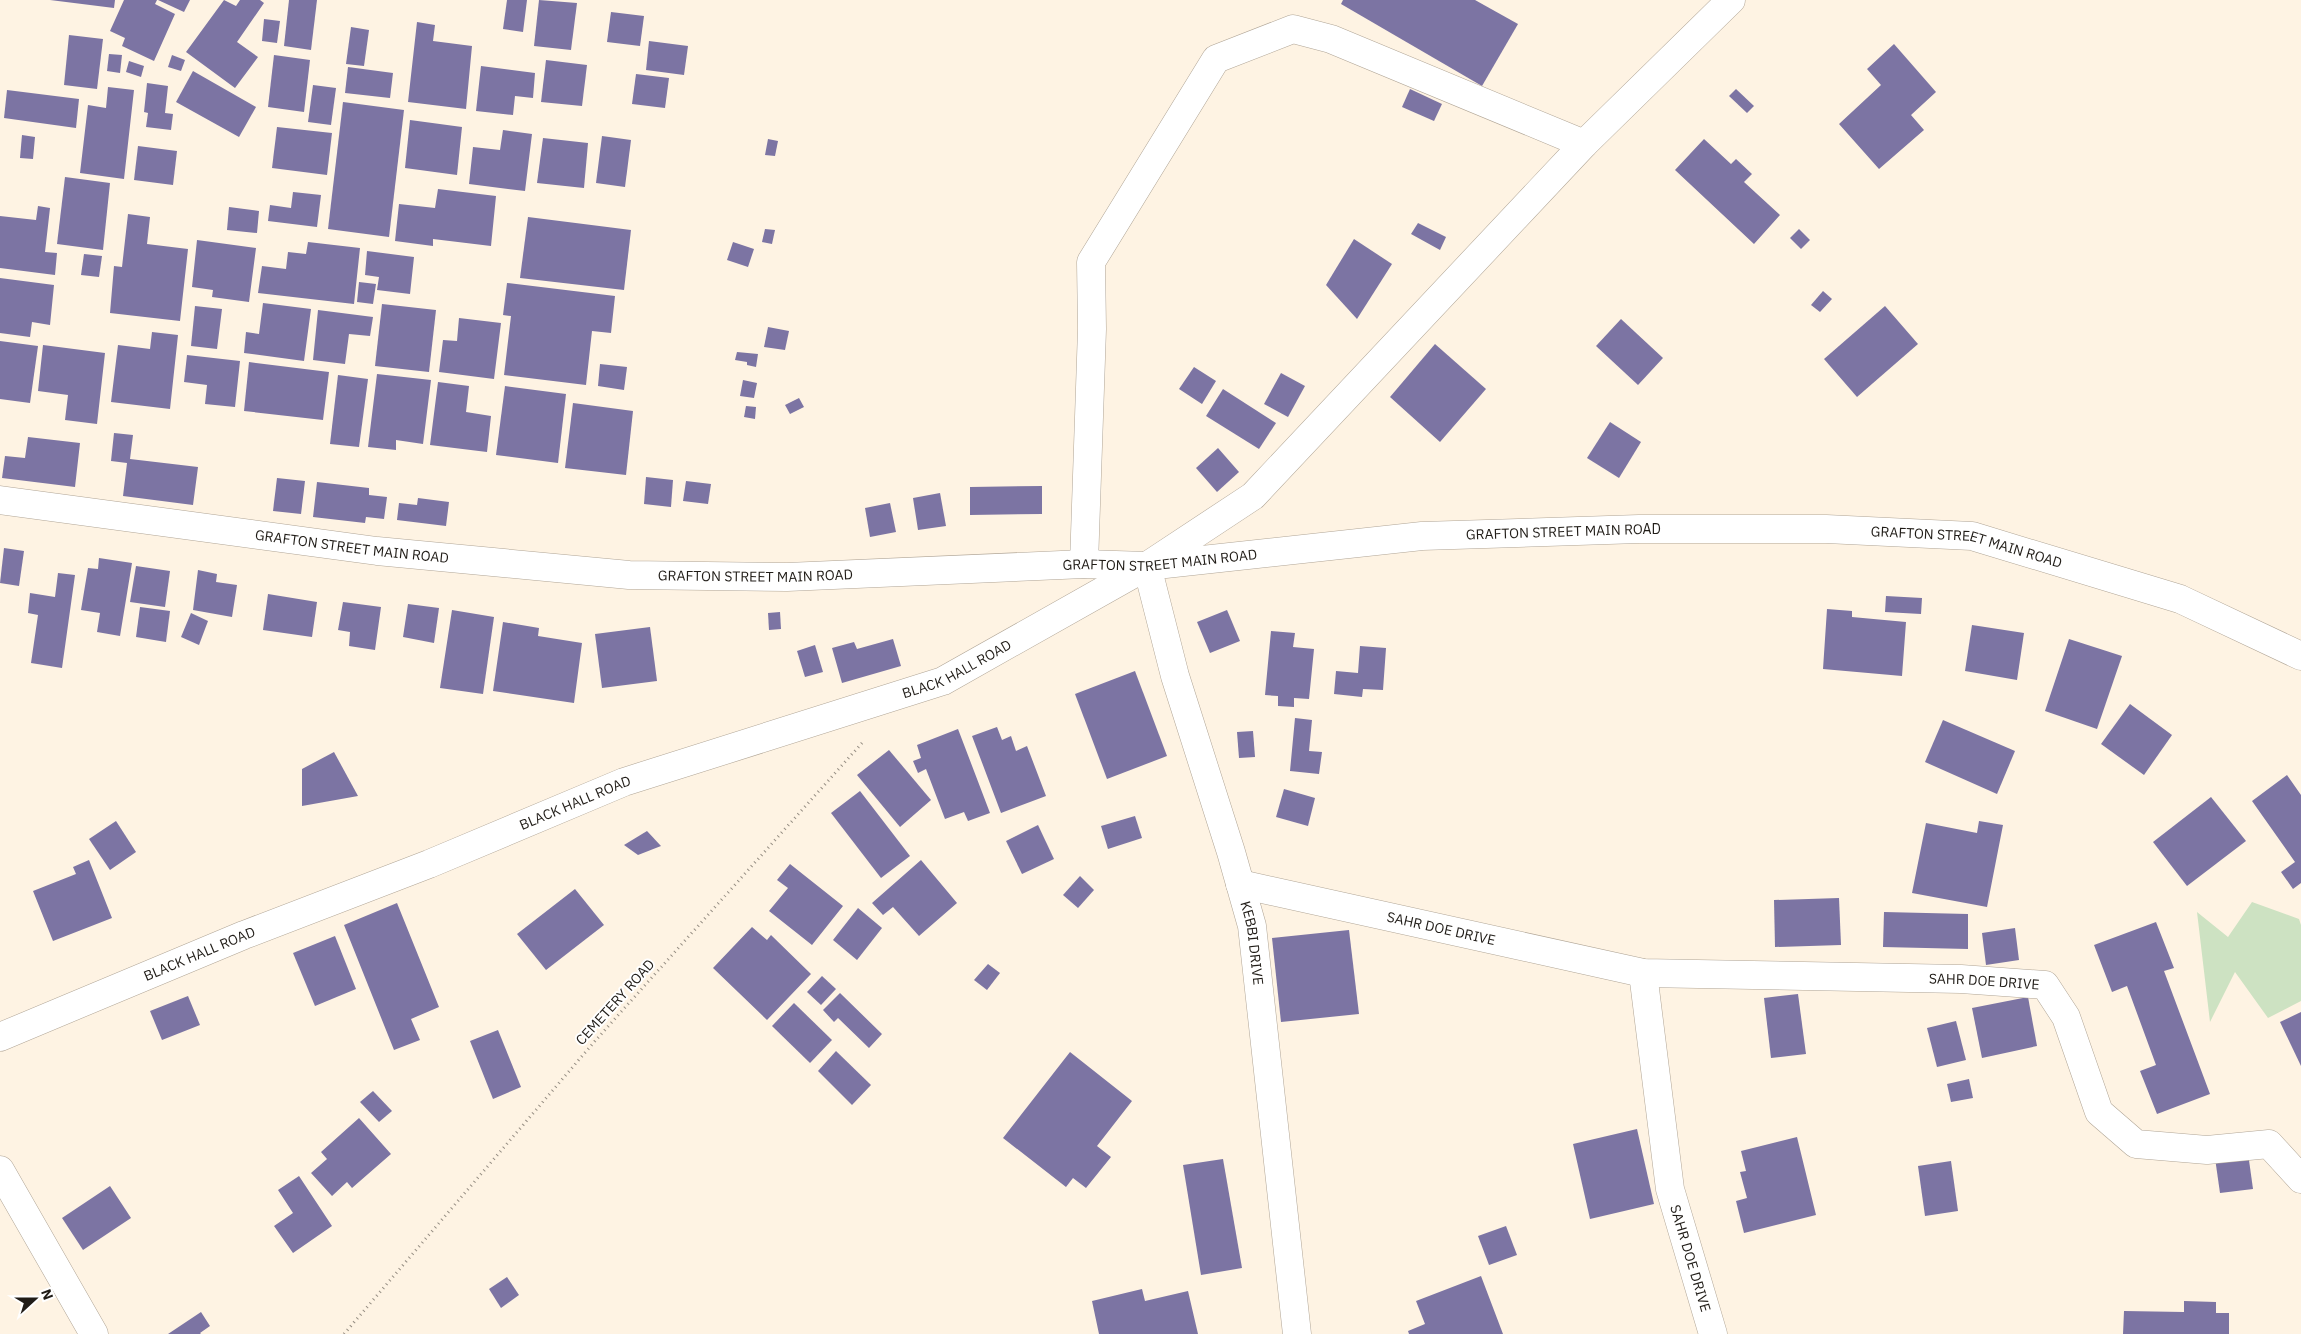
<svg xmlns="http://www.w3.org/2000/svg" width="2301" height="1334" viewBox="0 0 2301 1334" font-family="'IBM Plex Sans',sans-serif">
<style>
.green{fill:#cde2c2}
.building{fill:#7c74a3}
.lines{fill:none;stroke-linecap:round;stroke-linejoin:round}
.street-casing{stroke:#b0a596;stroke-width:29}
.secondary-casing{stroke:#b0a596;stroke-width:29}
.path{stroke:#968e83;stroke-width:3;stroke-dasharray:1 4;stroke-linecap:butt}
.street{stroke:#fff;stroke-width:28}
.secondary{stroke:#fff;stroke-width:28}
.labels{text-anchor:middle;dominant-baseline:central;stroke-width:4;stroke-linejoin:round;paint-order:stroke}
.street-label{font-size:14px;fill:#201c17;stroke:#fff}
</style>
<rect width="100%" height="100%" fill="#fef3e3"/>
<polygon class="green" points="2252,902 2299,919 2301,925 2301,1001 2268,1018 2235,972 2210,1022 2197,912 2228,937"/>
<g class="building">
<polygon points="50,0 115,0 114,8"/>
<polygon points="124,0 157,0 155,4 175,14 154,61 122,46 125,38 110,31"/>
<polygon points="158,0 190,0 184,12"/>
<polygon points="224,0 236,6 240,0 260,0 264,3 237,42 258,57 235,88 186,52"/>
<polygon points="289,0 317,0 311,50 284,46"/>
<polygon points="507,0 527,0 523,32 503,29"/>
<polygon points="539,0 577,3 571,50 534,46"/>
<polygon points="1343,0 1475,0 1518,24 1482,86 1341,4"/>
<polygon points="611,12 644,16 640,46 607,42"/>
<polygon points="264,19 280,21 277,43 262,41"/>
<polygon points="417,22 435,25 433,41 472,46 466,109 408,102"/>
<polygon points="351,27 369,30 364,66 346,64"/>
<polygon points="69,35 103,39 97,89 64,85"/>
<polygon points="649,41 688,46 684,75 646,70"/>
<polygon points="1894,44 1936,92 1911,115 1924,130 1879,169 1839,124 1881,85 1867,69"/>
<polygon points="109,54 122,55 120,73 107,71"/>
<polygon points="172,55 185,60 181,71 168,67"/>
<polygon points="274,55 310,60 304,112 268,107"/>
<polygon points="546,60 587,65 582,106 541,102"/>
<polygon points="129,61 144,66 141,77 126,72"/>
<polygon points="481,66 535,73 533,98 515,96 513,115 476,111"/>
<polygon points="348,67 393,73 390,98 345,93"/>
<polygon points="193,71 256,107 239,137 176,102"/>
<polygon points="636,74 669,78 665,108 632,104"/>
<polygon points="147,83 168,86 165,113 173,114 171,130 146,127 148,113 144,112"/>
<polygon points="313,85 336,88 331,125 308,122"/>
<polygon points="108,87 134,90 124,179 80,173 88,105 106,108"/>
<polygon points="1410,89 1442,104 1434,121 1402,107"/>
<polygon points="1736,89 1754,106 1747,113 1729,96"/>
<polygon points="7,90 79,99 76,128 4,118"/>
<polygon points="343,102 404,110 389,237 328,229"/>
<polygon points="410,120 462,127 457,175 405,168"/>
<polygon points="277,127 332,133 327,175 272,168"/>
<polygon points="503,130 532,134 525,191 469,184 473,147 500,150"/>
<polygon points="22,135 35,137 33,159 20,158"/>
<polygon points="602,136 631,140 625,187 596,183"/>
<polygon points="543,138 588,143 584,188 537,183"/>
<polygon points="768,139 778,141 775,156 765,155"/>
<polygon points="1704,139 1731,164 1736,159 1752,174 1744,182 1780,215 1754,244 1675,170"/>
<polygon points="138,146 177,151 173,185 134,180"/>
<polygon points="65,177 110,183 103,250 57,244"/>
<polygon points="438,189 496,196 491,246 433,239 433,246 395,241 399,204 435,208"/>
<polygon points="293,192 321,195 317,227 268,221 270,205 291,208"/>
<polygon points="38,206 50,208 45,252 57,253 55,275 0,268 0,216 36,220"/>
<polygon points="229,207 259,211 257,233 227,230"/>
<polygon points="128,214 150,217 147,244 188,249 180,321 110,313 114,266 122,267"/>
<polygon points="528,217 631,230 624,290 520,278"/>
<polygon points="1418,223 1446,237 1440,250 1411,234"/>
<polygon points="765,229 775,230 772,244 762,242"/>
<polygon points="1799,229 1810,240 1801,249 1790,238"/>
<polygon points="1354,239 1392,264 1357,319 1326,285"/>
<polygon points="197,240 256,248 249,302 212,297 213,290 192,287"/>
<polygon points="308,242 360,248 354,304 258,293 262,266 286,269 288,252 306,254"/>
<polygon points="733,242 754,249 748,267 727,260"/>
<polygon points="367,251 414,257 410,294 377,290 379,277 365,275"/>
<polygon points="84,254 102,256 99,277 81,275"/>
<polygon points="0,278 54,285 50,325 32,322 30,337 0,333"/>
<polygon points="359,282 376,284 373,304 357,302"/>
<polygon points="507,283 615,296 611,333 592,331 586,385 504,375 511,316 503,315"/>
<polygon points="1823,291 1832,299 1820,312 1811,305"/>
<polygon points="263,303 311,309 304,361 244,353 246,332 259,334"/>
<polygon points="382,304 436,310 429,372 375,366"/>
<polygon points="195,306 222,309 217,349 191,346"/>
<polygon points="1885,306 1918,344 1857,397 1824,359"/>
<polygon points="318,310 373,317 370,336 349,334 345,364 313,360"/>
<polygon points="459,318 501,323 494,379 439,372 443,340 457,341"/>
<polygon points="1621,319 1663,358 1638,385 1596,346"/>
<polygon points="768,327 789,331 785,350 764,347"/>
<polygon points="152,332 178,335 170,409 111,402 118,345 150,349"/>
<polygon points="0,341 38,346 30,403 0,399"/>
<polygon points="1435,344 1486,389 1440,442 1390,397"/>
<polygon points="43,345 105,353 97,424 65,420 68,395 38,391"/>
<polygon points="737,352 758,354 756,367 747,365 747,362 735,360"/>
<polygon points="187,355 240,361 235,407 205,404 207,385 184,382"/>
<polygon points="249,362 329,372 323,420 244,411"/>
<polygon points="600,364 627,367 624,390 598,386"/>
<polygon points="1194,367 1216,381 1202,404 1179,389"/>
<polygon points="1281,373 1305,386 1288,417 1264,404"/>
<polygon points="377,374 431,380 423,444 396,440 396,450 368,447"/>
<polygon points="338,375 368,379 359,447 330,444"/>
<polygon points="743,380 757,383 754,398 740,396"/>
<polygon points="438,382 469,386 466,412 491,416 487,452 430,445"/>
<polygon points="505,386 566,394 558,463 496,455"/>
<polygon points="1223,389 1276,423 1259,449 1206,416"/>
<polygon points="799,398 804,407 790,414 785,405"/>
<polygon points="573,403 633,411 626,475 565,468"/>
<polygon points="746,406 756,407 755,419 744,417"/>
<polygon points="1610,422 1641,442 1619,478 1587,458"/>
<polygon points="114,433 133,435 130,459 198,467 193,505 123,496 127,463 111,461"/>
<polygon points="28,437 80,443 75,487 2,478 5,456 25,458"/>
<polygon points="1218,448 1239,472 1217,492 1196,468"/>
<polygon points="646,477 673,480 671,507 644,504"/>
<polygon points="277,478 305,481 301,514 273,511"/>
<polygon points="686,481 711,484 708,504 683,501"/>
<polygon points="317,482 369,488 369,495 387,497 384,519 366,517 365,523 313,517"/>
<polygon points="1042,486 1042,514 970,515 970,487"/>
<polygon points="940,493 946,526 918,530 913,498"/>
<polygon points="418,498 449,502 446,526 397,520 399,503 417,505"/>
<polygon points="890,503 896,532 870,537 865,508"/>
<polygon points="4,548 24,551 19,586 0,583"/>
<polygon points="99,558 132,563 120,636 97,632 100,613 81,610 88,568 98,569"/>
<polygon points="136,566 170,571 165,607 130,602"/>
<polygon points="198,570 217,574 216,582 237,585 232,617 193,610"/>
<polygon points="58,573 75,575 62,668 31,663 38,615 28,613 30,593 55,597"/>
<polygon points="268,594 317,602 312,637 263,630"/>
<polygon points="1886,596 1922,598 1921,614 1885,612"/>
<polygon points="343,602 381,607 375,650 349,646 350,632 338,630"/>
<polygon points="408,604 439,608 434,643 403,637"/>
<polygon points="140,607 170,611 166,642 136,637"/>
<polygon points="1827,609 1852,611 1852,617 1906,622 1902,676 1823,669"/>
<polygon points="452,610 494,617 483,694 440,688"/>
<polygon points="1227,610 1240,641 1210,653 1197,622"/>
<polygon points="780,612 781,629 769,630 768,613"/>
<polygon points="191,613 208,621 199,645 181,637"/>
<polygon points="503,622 539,628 538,636 582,643 574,703 493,691"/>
<polygon points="1972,625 2024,633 2017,680 1965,671"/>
<polygon points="650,627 657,681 602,688 595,634"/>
<polygon points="1271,631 1295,633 1293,647 1314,649 1309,699 1294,698 1294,707 1278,706 1278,696 1265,695"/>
<polygon points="893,639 901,666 842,683 832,648 854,642 857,649"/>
<polygon points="2069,639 2122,656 2097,729 2045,711"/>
<polygon points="815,645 823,672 805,677 797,651"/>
<polygon points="1360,646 1386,648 1383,690 1363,689 1362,697 1334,694 1336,671 1358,673"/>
<polygon points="1135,671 1167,756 1107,779 1075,694"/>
<polygon points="2130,704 2172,735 2144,775 2101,744"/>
<polygon points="1295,718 1312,720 1309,751 1322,752 1319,774 1290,771"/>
<polygon points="1943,720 2015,751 1997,794 1925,762"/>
<polygon points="997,727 1002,740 1011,736 1016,751 1027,746 1046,796 1001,813 972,736"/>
<polygon points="958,729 990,813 968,821 964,812 945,819 926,769 918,773 913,761 921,758 917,745"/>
<polygon points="1253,731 1255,757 1239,758 1237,732"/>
<polygon points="889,750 931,800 900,827 857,775"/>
<polygon points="334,752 358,796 302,806 302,769"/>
<polygon points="2287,775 2301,795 2301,883 2293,889 2281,872 2295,862 2252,801"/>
<polygon points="1284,789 1315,798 1308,826 1276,817"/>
<polygon points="860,791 910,856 881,878 831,813"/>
<polygon points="2211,797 2246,841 2187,886 2153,842"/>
<polygon points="1135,816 1142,838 1108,849 1101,826"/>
<polygon points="116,821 136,852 110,870 89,839"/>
<polygon points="1979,821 2003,825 1987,907 1912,893 1926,823 1977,833"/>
<polygon points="1038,825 1054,859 1022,874 1006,841"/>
<polygon points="647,831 661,846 638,855 624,845"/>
<polygon points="89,860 112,918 53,941 33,891 76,874 73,867"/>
<polygon points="921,860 957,903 919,936 893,907 883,915 872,903"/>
<polygon points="790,864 843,906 812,945 769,911 788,888 777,880"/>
<polygon points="1080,876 1094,890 1078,908 1063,895"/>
<polygon points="575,889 604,925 546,970 517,934"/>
<polygon points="1839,898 1841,945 1775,947 1774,900"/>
<polygon points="397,903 439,1007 411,1019 420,1040 394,1050 344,925"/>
<polygon points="858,908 882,928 857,960 833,940"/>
<polygon points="1884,912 1968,914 1968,949 1883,947"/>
<polygon points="2156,922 2174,968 2164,971 2210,1094 2157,1114 2140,1071 2156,1065 2127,986 2112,992 2094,945"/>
<polygon points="752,927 767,940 771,935 811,974 767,1020 713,968"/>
<polygon points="2015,928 2019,960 1986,965 1982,933"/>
<polygon points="1349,930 1359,1014 1281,1022 1272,938"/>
<polygon points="335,936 356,989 315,1006 293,953"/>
<polygon points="988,964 1000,973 987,990 974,980"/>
<polygon points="822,976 836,989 821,1005 807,992"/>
<polygon points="840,993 882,1034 869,1048 838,1018 834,1022 823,1010"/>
<polygon points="1798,994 1806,1054 1771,1058 1764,998"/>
<polygon points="188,996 200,1025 162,1040 150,1011"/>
<polygon points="2028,997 2037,1046 1982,1058 1972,1008"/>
<polygon points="794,1003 832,1040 810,1063 772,1026"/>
<polygon points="2301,1012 2301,1066 2280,1022"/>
<polygon points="1956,1021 1966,1060 1937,1067 1927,1028"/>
<polygon points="498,1030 521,1087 493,1099 470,1041"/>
<polygon points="836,1051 871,1085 852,1105 818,1071"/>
<polygon points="1070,1052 1132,1101 1097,1146 1111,1157 1086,1188 1073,1178 1066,1187 1003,1138"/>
<polygon points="1969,1079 1973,1098 1951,1102 1947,1084"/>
<polygon points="373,1091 392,1111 379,1122 360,1102"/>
<polygon points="359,1118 391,1154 352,1188 347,1182 332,1196 311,1173 327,1159 321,1152"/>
<polygon points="1637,1129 1654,1204 1590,1219 1573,1144"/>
<polygon points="1797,1137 1816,1215 1744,1233 1736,1201 1747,1198 1740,1172 1746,1171 1741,1151"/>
<polygon points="2248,1153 2253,1189 2220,1193 2215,1158"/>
<polygon points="1223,1159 1242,1268 1201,1275 1183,1165"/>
<polygon points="1951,1161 1958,1211 1925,1216 1918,1166"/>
<polygon points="299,1176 332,1226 293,1253 274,1226 293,1213 278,1190"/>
<polygon points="110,1186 131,1218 83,1250 62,1218"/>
<polygon points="1506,1226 1517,1255 1489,1265 1478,1236"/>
<polygon points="1481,1276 1503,1334 1409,1334 1408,1331 1425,1324 1416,1301"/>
<polygon points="507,1277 519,1295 501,1308 489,1289"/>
<polygon points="1142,1289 1145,1301 1188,1291 1198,1334 1099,1334 1092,1301"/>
<polygon points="2184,1301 2216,1302 2216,1313 2229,1313 2229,1334 2123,1334 2124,1311 2184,1312"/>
<polygon points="201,1312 210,1326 200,1333 201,1334 168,1334"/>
</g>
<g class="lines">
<g class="street-casing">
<g id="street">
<polyline points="1084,564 1092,329 1091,262 1216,59 1293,29 1331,39 1584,144"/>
<path id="s1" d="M1147 566 1175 676 1231 852 1252 926 1297 1334"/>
<path id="s2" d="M1240 884 1643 973 1961 979 2045 985 2066 1017 2099 1112 2136 1144 2207 1150 2269 1144 2301 1179"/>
<path id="s3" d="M1643 973 1670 1189 1713 1334"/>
<path id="s4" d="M0 1037 244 935 429 864 624 782 943 681 1147 566 1253 496 1584 144 1731 0"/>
<polyline points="0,1170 94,1334"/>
</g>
</g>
<g class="secondary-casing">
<g id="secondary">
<path id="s5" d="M0 500 377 551 629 575 787 577 1084 564 1147 566 1422 536 1639 529H1826L1972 536 2180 599 2301 656"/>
</g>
</g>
<polyline class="path" points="344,1334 595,1041 862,743"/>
<use href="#street" class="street"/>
<use href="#secondary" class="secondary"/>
</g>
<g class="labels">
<g class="street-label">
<text stroke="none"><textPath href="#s5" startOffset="1570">GRAFTON STREET MAIN ROAD</textPath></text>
<text stroke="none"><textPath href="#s5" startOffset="355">GRAFTON STREET MAIN ROAD</textPath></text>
<text stroke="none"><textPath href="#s5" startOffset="1975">GRAFTON STREET MAIN ROAD</textPath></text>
<text stroke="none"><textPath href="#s5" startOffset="1165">GRAFTON STREET MAIN ROAD</textPath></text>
<text stroke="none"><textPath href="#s5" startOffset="760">GRAFTON STREET MAIN ROAD</textPath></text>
<text stroke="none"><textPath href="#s4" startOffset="1026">BLACK HALL ROAD</textPath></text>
<text stroke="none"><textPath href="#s4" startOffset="621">BLACK HALL ROAD</textPath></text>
<text stroke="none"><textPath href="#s2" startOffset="206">SAHR DOE DRIVE</textPath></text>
<text stroke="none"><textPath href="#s1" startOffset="392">KEBBI DRIVE</textPath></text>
<text stroke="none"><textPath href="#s4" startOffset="216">BLACK HALL ROAD</textPath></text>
<text stroke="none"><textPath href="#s2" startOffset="754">SAHR DOE DRIVE</textPath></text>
<text transform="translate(615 1002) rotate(-48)">CEMETERY ROAD</text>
<text stroke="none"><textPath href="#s3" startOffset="290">SAHR DOE DRIVE</textPath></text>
</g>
</g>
<g transform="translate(35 1299) rotate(69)" stroke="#ffffff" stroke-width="4" paint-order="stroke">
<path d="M0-4L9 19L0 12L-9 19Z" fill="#201c17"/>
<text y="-8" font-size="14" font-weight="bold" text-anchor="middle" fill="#201c17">N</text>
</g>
</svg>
